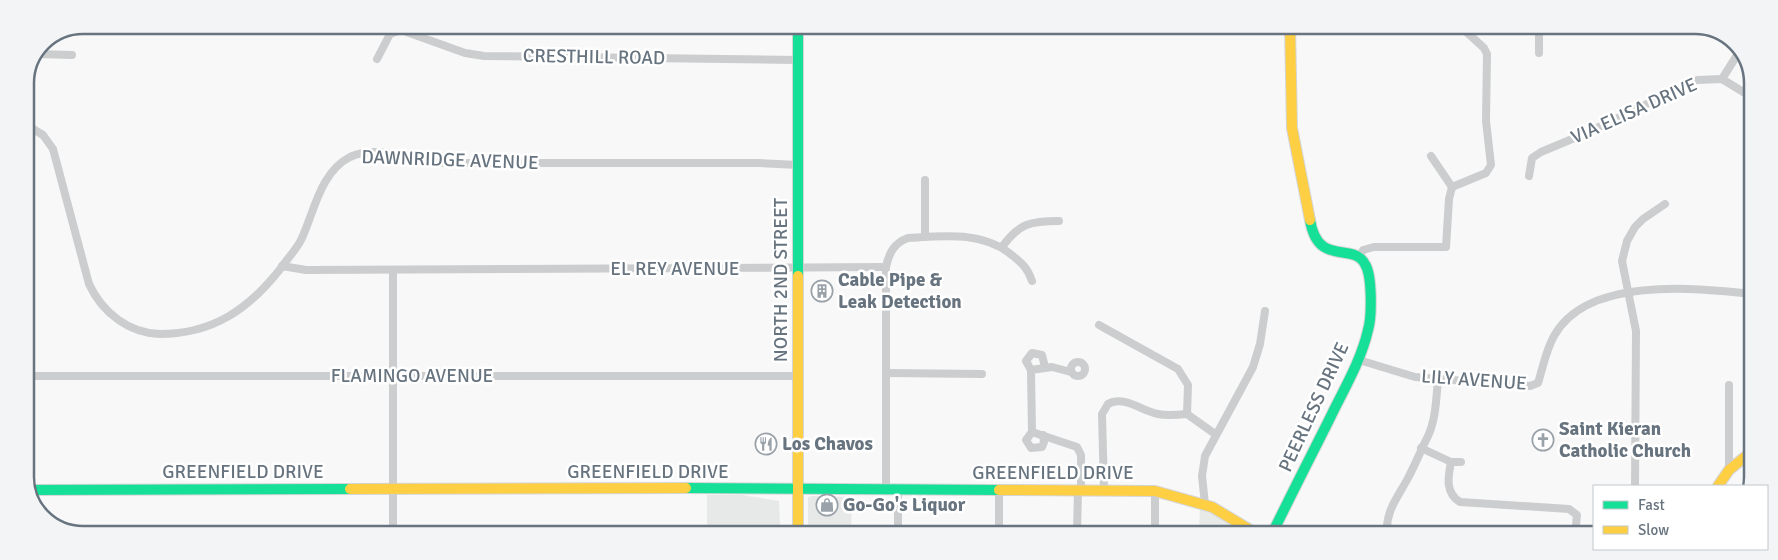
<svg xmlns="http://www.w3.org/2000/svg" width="1778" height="560" viewBox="0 0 1778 560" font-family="Signika,sans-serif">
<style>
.built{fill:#e7e8e8}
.green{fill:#e7eae6}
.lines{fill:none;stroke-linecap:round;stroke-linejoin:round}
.fast-casing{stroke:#d4d5d6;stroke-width:12}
.slow-casing{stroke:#d4d5d6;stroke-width:12}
.street{stroke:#cbcdce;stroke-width:8}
.fast{stroke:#16e098;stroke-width:10}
.slow{stroke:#ffcf43;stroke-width:10}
.labels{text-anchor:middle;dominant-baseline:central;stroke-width:5;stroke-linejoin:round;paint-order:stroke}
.street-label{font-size:19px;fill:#67747f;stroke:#fff}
.poi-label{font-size:19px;font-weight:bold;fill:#67747f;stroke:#fff;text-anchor:start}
.rim{fill:none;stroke:#67747f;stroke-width:2.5}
</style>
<rect width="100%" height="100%" fill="#f8f8f8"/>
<g class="built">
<polygon points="707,495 742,495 779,501 780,525 746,525 746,534 707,534"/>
<polygon points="812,496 852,497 851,534 808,534 808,497"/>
</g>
<polygon class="green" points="1200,506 1250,534 1199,534"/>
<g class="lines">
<g class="fast-casing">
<g id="fast">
<polyline points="798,26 798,276"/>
<polyline points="686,488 999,490"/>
<polyline points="29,490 350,489"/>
<path d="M1272 534C1291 495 1311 456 1330 418 1344 389 1361 361 1368 330 1372 317 1372 278 1366 266 1355 240 1318 269 1310 220"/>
</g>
</g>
<g class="slow-casing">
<g id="slow">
<polyline points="1290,27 1292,128 1310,220"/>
<polyline points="798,276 798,534"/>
<polyline points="1718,486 1729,470 1751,452"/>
<polyline points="350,489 686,488"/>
<polyline points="999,490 1155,491 1212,507 1257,534"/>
</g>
</g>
<g class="street">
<polyline points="1539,27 1539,53"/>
<polyline points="37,54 72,55"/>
<polyline points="377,59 390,34 401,30 465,53 484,56 798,60"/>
<polyline points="1722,79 1739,52 1740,47"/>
<path d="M25 124 43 135 53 149 89 284C102 312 128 333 160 334 213 334 249 309 281 268 287 259 296 250 301 240 314 213 320 172 350 157 376 145 406 158 432 162 440 163 449 163 458 163H758L798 165"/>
<polyline points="1431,156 1452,187 1486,173 1491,165 1486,121 1487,54 1484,48 1461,27"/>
<polyline points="1529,176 1532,158 1541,152 1584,134 1697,80 1722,79 1753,98"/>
<polyline points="925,180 925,237"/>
<path d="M1002 247C1019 223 1031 221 1059 221"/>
<polyline points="1359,258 1363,250 1374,247 1446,247 1449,199 1452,187"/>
<polyline points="282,266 306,270 886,267"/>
<polyline points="393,270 393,533"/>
<polyline points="1099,325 1178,369 1188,385 1187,414 1215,434"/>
<path d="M1359 360 1415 377 1530 386 1538 383C1543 367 1546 350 1554 336 1587 276 1695 288 1752 294"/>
<circle cx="1078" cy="369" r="7"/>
<polyline points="1031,370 1026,361 1032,353 1042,355 1045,367"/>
<polyline points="1071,372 1052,367 1031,370 1032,432 1077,447 1081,455 1081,490"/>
<polyline points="886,373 982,374"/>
<polyline points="25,376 798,376"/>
<polyline points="1729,385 1729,470"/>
<polyline points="1032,432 1026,440 1031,448 1042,447 1044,442 1043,435"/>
<polyline points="1421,448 1451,462 1461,462"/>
<path d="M1451 462C1448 477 1445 493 1460 502L1569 509 1577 515 1575 535"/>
<polyline points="1635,486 1636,331 1622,261 1627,241 1635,227 1643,219 1665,204"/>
<path d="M886 489V267C889 253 894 243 908 238 945 236 984 231 1013 256 1023 264 1028 269 1032 281"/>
<path d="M1104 490 1102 414 1108 404C1124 395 1142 411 1158 414 1167 416 1177 415 1187 414"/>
<polyline points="999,491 999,534"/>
<polyline points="1155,491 1155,534"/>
<polyline points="1205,504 1202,476 1205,456 1253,367 1260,344 1265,311"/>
<polyline points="898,534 898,489"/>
<polyline points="1077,534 1078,490"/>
<path d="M1387 535C1385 511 1398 497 1408 478 1415 465 1421 450 1428 436 1436 419 1436 399 1438 380"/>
</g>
<use href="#fast" class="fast"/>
<use href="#slow" class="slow"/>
</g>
<defs>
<g id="building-ring" transform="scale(1.125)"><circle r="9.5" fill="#fff" stroke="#9aa2a9" stroke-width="1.5"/><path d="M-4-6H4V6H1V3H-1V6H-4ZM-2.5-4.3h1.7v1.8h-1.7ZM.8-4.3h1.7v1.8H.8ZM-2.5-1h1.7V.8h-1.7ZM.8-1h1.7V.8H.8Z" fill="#9aa2a9"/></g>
<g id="church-ring" transform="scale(1.125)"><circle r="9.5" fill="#fff" stroke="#9aa2a9" stroke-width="1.5"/><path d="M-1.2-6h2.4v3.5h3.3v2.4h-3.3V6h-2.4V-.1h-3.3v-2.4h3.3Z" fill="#9aa2a9"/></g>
<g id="restaurant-ring" transform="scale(1.125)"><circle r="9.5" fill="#fff" stroke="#9aa2a9" stroke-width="1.5"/><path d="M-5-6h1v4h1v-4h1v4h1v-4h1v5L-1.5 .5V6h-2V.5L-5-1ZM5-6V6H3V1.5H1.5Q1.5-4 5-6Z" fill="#9aa2a9"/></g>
<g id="shop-ring" transform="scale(1.125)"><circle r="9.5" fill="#fff" stroke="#9aa2a9" stroke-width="1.5"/><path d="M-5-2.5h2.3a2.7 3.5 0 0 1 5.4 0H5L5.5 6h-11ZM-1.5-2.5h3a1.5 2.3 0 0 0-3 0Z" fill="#9aa2a9"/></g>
</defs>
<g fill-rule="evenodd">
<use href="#building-ring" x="822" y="291"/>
<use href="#church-ring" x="1543" y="440"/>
<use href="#restaurant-ring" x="766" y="444"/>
<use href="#shop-ring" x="827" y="505"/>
</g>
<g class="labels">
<g class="street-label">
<text transform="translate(594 57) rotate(1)">CRESTHILL ROAD</text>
<text transform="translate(1634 111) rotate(-24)">VIA ELISA DRIVE</text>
<text transform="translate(450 160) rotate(2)">DAWNRIDGE AVENUE</text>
<text x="675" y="269">EL REY AVENUE</text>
<text transform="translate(781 280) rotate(-90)">NORTH 2ND STREET</text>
<text x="412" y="376">FLAMINGO AVENUE</text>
<text transform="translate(1474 380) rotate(4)">LILY AVENUE</text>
<text transform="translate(1314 407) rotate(-65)">PEERLESS DRIVE</text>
<text x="243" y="472">GREENFIELD DRIVE</text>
<text x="648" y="472">GREENFIELD DRIVE</text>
<text x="1053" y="473">GREENFIELD DRIVE</text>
</g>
<g class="poi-label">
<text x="838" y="280">Cable Pipe &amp;<tspan x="838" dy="22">Leak Detection</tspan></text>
<text x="1559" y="429">Saint Kieran<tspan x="1559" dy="22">Catholic Church</tspan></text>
<text x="782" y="444">Los Chavos</text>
<text x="843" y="505">Go-Go's Liquor</text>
</g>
</g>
<path d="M0 0H1778V560H0ZM83 34H1695A49 49 0 0 1 1744 83V477A49 49 0 0 1 1695 526H83A49 49 0 0 1 34 477V83A49 49 0 0 1 83 34Z" fill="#f3f4f5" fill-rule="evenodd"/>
<path class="rim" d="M83 34H1695A49 49 0 0 1 1744 83V477A49 49 0 0 1 1695 526H83A49 49 0 0 1 34 477V83A49 49 0 0 1 83 34Z"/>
<rect x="1593" y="485" width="175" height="65" fill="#ffffff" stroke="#c2c7cc"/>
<rect x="1603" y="501" width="25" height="8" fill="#16e098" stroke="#c2c7cc"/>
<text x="1638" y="510" font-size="15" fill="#67747f">Fast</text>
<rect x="1603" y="526" width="25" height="8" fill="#ffcf43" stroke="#c2c7cc"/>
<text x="1638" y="535" font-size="15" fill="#67747f">Slow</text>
</svg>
